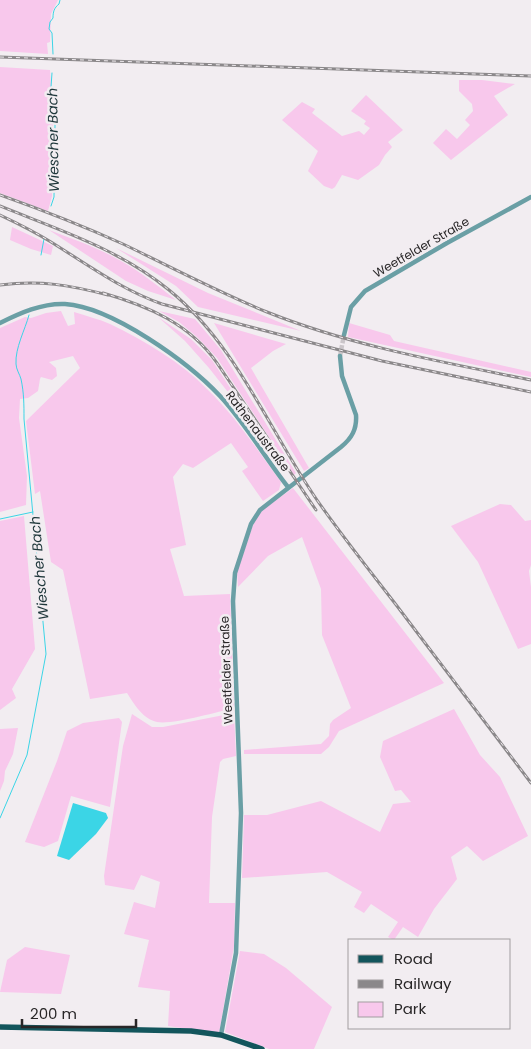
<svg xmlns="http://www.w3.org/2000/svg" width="531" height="1049" viewBox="0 0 531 1049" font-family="Poppins,sans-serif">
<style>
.green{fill:#f8c8ec}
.water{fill:#3bd5e6}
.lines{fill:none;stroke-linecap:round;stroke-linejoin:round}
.stream{stroke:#3bd5e6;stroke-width:1}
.minor-tunnel{stroke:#cac5c9;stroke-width:4.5;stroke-dasharray:4.5 2;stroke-linecap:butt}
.minor{stroke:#6a9fa5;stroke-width:4.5}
.major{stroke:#13555c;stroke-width:5.5}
.rail-casing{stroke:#8b888a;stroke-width:3}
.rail{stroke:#f2edf1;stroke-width:1;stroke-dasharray:4;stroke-linecap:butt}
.labels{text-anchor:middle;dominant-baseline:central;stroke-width:5;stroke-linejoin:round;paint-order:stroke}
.street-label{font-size:12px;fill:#282627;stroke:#f2edf1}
.water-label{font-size:14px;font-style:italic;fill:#1f373b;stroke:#f2edf1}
</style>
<rect width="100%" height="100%" fill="#f2edf1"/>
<g class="green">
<polygon points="0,0 58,0 51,14 50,42 47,43 48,54 0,51"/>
<polygon points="0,67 50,70 53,126 52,196 48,211 0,193"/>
<polygon points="459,80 482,80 515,84 494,96 508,115 451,160 433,143 446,129 457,139 470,125 465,120 473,111 472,104 459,91"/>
<polygon points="366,95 403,130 388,142 392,147 385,155 379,165 358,180 342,175 335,187 332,189 324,186 308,171 318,151 282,120 302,102 315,109 312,113 342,136 359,131 364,135 370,128 364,124 366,121 351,111"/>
<polygon points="12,227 53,246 51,255 31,249 10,240"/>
<path d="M49 230C73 239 99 248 121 261 141 272 158 286 176 300L148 291 126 281Z"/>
<polygon points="116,248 208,293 301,331 198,307 176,286"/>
<path d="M61 311 68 326 75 324 74 312C86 316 99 319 110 324 145 341 181 362 208 390 236 417 258 451 281 482L279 490 263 501 242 471 248 467 231 443 193 468 183 464 173 477 186 545 170 549 184 596 230 594 234 708C217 712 172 725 157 722 143 719 134 704 127 693L90 699 63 570 51 562 40 491 35 494 26 421 80 368 73 356 49 362 56 368 57 376 52 380 41 377 40 379 38 391 28 398 20 399 19 418 27 476 26 505 0 512V328L25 317 31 318 46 313Z"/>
<polygon points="159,311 195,319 221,350 296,473 294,475 217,358 197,337 179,322"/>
<polygon points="158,317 191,339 212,360 257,429 209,368 185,341"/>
<polygon points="214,323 286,344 273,351 251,368 309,468 304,471"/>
<polygon points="349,323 390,335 394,341 531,372 531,377 348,337"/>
<polygon points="293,488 444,683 339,731 329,747 321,754 244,754 244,750 321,744 329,736 330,724 333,720 351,708 322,635 321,589 302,537 268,556 238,587 237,572 253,525 261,511"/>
<polygon points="500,504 511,505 525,521 531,520 531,565 529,571 531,587 531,644 518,649 478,562 451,526"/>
<polygon points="24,516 35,649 12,689 16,698 0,710 0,521"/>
<polygon points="454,709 480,755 500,777 528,836 483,861 467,846 451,857 457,879 434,909 418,937 403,927 394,940 388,937 398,922 371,904 364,913 354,907 362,892 327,872 242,878 244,815 267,815 321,801 380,832 393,804 411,802 401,790 395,791 380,757 383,741"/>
<polygon points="234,713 236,756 223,759 220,762 212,817 209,903 235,903 234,946 219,1034 168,1026 170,991 138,987 149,940 124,934 134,902 155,908 160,882 141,875 134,890 105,885 104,876 123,746 132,714 152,727 163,727"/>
<polygon points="119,718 122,722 110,807 71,796 58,841 44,847 25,842 57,761 67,731 83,723"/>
<polygon points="18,728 13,754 5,771 4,781 0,791 0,729"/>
<polygon points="25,947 70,955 61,994 0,992 7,960"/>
<polygon points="240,951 264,954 286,968 332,1007 314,1049 269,1049 225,1032"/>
</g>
<polygon class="water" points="73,803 106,813 108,818 96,834 69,860 57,856"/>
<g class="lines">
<g class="stream">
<path d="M53 54 52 33 49 29 50 22 53 18C53 12 54 8 59 4L60 0"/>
<polyline points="51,206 54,197 55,125 51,87 52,73"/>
<polyline points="41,255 44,239"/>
<polyline points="0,519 33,512"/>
<path d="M0 818 27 755 46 654 24 419C24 405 24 393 21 379 20 375 16 369 16 364 15 348 25 330 29 315"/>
</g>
<polyline class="minor-tunnel" points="340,356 344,335"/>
<g class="minor">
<path d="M0 323C20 313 42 303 65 304 112 307 188 362 220 396 246 424 265 458 288 487"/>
<polyline points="344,335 351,307 365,291 447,243 531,197"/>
<path d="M221 1035 236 953 241 813 233 601 235 573 251 524 260 510 341 447C352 438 357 429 356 415L342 376 340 356"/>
</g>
<polyline class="major" points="0,1027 191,1031 221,1035 262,1049"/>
<g class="rail-casing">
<g id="rail">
<polyline points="0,57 531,76"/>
<path d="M0 195C42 210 83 226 123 244 171 267 218 292 267 312 352 346 442 362 531 380"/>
<path d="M0 206C59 230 119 249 169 290 236 344 269 430 317 500 342 536 370 571 397 606 442 665 487 724 531 783"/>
<path d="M0 215C17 223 35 232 51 242 88 265 122 290 162 304L382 361 531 392"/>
<path d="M0 285C41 280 69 285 108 295"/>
<path d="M103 293C148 306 190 324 217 363L316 510"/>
</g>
</g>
<use href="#rail" class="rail"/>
</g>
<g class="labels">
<g class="street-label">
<text transform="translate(421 247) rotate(-30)">Weetfelder Straße</text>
<text transform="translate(258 431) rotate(53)">Rathenaustraße</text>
<text transform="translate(226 670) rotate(-92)">Weetfelder Straße</text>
</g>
<g class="water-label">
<text transform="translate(53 140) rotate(-91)">Wiescher Bach</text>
<text transform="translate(39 568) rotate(-95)">Wiescher Bach</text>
</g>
</g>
<rect x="348" y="939" width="162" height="90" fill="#f2edf1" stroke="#a19da0"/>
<rect x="358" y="955" width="25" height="8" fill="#13555c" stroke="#a19da0"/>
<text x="394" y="964" font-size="15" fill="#282627">Road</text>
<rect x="358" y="980" width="25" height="8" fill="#8b888a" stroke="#a19da0"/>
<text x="394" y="989" font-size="15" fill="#282627">Railway</text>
<rect x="358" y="1002" width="25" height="15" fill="#f8c8ec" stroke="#a19da0"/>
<text x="394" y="1014" font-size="15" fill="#282627">Park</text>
<path d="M22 1019v8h114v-8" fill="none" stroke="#282627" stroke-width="2.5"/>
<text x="30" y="1019" font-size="15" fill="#282627" stroke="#f2edf1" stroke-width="4" paint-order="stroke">200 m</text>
</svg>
